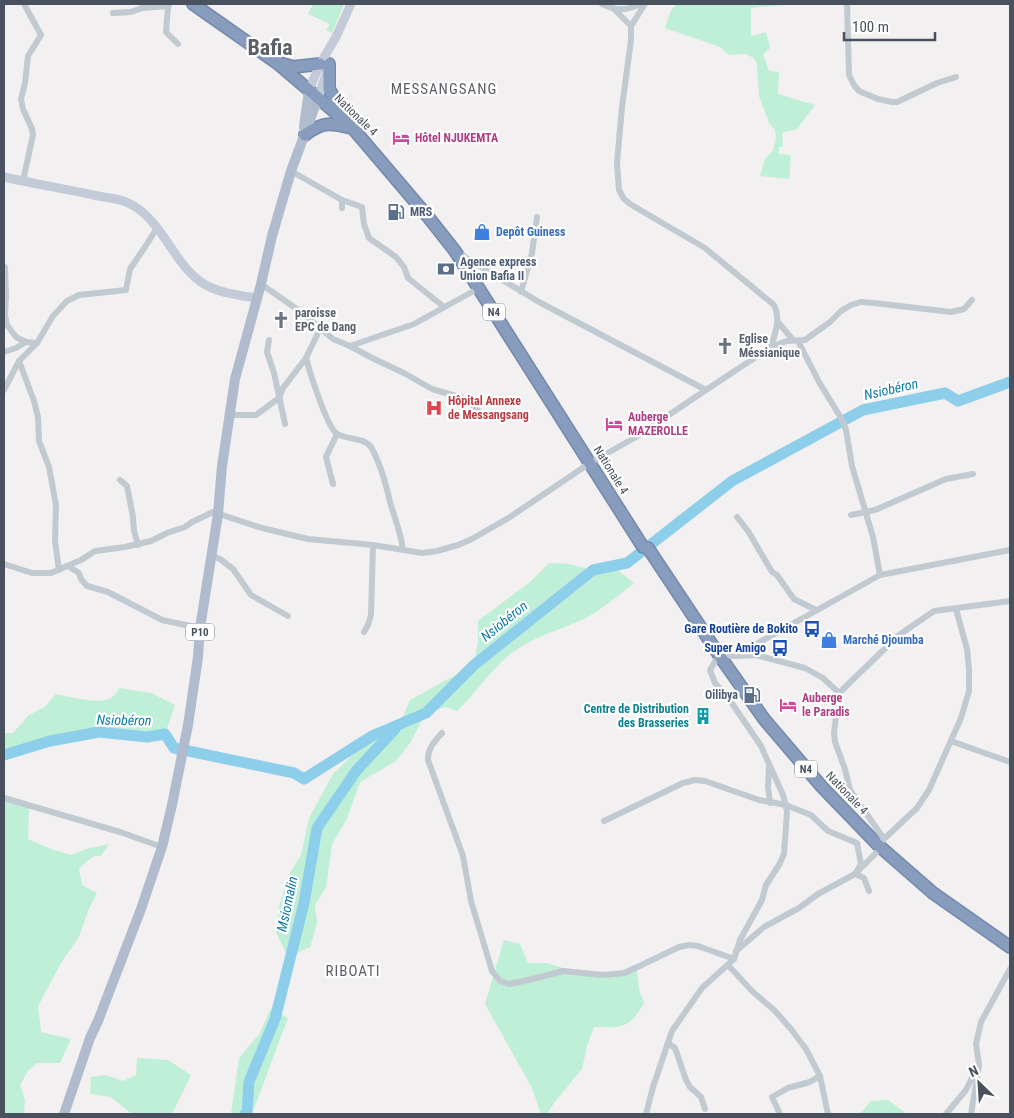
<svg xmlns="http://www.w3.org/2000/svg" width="1014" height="1118" viewBox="0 0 1014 1118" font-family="'Roboto Condensed',sans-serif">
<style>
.green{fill:#bfefd6}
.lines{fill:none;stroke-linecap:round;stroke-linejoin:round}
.river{stroke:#8dceeb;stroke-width:11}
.highway-casing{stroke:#7388aa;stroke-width:14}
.street{stroke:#c1c9d1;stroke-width:6}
.secondary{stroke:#c3cbd8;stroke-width:9}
.primary{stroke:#b0bcce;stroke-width:10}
.highway{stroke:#889dbe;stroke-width:11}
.labels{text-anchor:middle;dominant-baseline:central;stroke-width:4.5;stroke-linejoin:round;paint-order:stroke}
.shield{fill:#fff;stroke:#7f858e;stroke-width:1}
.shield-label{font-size:11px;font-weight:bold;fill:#48515d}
.street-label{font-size:12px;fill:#48515d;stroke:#fff}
.hotel-label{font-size:12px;font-weight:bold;fill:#b23c85;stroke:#fff;text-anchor:start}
.service-label{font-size:12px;font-weight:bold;fill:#4e5e75;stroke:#fff;text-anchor:start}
.shop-label{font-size:12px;font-weight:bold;fill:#366cbe;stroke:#fff;text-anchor:start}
.worship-label{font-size:12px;font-weight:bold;fill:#5b616d;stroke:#fff;text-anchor:start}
.health-label{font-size:12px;font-weight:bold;fill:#be3a42;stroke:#fff;text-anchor:start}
.transit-label{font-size:12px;font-weight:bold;fill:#164399;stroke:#fff;text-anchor:end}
.culture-label{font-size:12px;font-weight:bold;fill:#0d838f;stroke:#fff;text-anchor:end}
.water-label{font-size:14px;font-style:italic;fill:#0e7aaa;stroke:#fff}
.quarter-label{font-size:15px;letter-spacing:1px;fill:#5c5f65;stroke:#fff}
.town-label{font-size:22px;font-weight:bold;fill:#5c5f65;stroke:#fff}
</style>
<rect width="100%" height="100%" fill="#f2f0f0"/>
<g class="green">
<polygon points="313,4 344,4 332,33 326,30 330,24 308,14"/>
<polygon points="677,4 784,4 784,5 751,8 751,36 766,32 770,48 763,54 769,71 779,72 778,94 815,105 797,129 782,133 783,147 779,147 779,154 791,155 789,179 760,176 765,159 773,150 776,138 775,130 769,123 759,96 757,64 754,58 745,54 729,55 720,47 665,28 671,10"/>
<path d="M606 561 634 583C620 594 606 606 591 615 565 629 535 635 512 653 491 669 476 693 457 711L446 707 426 713 410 743 396 761 360 782 347 819 332 844 326 887 315 905 317 923 310 947 288 957 276 932 279 907 290 873 301 855 309 818 333 774 372 736 400 723 410 700 474 665 478 641V621L530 582 549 563 570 564 592 570Z"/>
<path d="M120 688 151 693 175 705 165 734 147 737 72 731 50 741 4 756V733H13L29 715 45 707 56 694C69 697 97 704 109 699 114 697 117 692 120 688Z"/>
<polygon points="6,800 29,808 28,839 51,849 71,855 86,849 109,844 101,856 94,856 79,868 82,885 97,893 88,911 79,937 61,963 38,1006 41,1032 71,1039 60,1063 37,1063 28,1071 20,1085 25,1100 24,1114 4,1114 4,802"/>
<path d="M504 940 520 944 528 963H547L582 974 620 971 636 964 639 989 644 1003C629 1029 622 1028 594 1027L587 1046 582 1069 554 1103 547 1114H541L532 1088 485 1004Z"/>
<polygon points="271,1008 288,1018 252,1114 231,1114 239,1058 260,1033"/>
<polygon points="137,1058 168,1060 191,1075 172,1114 130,1114 131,1113 111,1097 90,1094 91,1077 106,1075 123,1081 136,1075"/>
<polygon points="888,1100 907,1114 860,1114 871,1101"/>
</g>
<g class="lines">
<g class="river">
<polyline points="4,755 50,741 99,732 147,737 165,734 174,748 294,773 304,779 372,736 426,713 474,665 593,570 627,563 732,481 863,410 945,393 958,401 1010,382"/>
<polyline points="245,1114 247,1112 249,1082 275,1019 304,903 317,828 356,771 395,729"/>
</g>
<g class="highway-casing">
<g id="highway">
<polyline points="193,4 277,63 350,125 429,218 455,251 643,547 648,548 719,655 764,719 822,787 878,845 933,893 1010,947"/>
<polyline points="280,63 293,67 320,64"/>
<polyline points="329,64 329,89 345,117"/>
<path d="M305 135C323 121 331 123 352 128"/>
</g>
</g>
<g class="street">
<path d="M602 4C619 12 625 10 642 4"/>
<path d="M645 4 631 26V40L622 107 617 163 619 190 624 199 630 204 705 248 774 305C781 319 775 333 771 347"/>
<polyline points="847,4 849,75 854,85 859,91 878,99 892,102 897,102 937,83 956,77"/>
<polyline points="169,5 168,6 166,32 178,44"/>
<polyline points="615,10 631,26"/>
<polyline points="113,13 131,12 142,8 168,6"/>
<polyline points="291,171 342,200 342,208"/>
<polyline points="23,181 33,135 32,129 23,109 21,99 25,83 28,56 41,35 24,4"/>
<polyline points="342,200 362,207 364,224 369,238 396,257 404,267 408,278 444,307"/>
<polyline points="460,254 539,302 706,390 771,347 787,341 805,340 830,322 841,311 851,305 861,302 874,303 951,312 964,309 972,300"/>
<polyline points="5,267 6,296 5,315 7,325 16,337 26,342 37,343"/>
<polyline points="261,284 301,312 333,339 350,346 372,358 404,373 432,389 463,398 478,410"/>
<polyline points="521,292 532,253 537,217"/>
<polyline points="778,322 793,340"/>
<polyline points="269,340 267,352 274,373 285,424"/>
<polyline points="798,341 819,382 841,418 846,430 852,466 873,537 880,575"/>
<polyline points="350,346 414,324 479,288"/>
<polyline points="4,352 16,348 26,342"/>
<path d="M306 358C310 373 326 424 336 433 345 440 364 437 371 447 380 463 386 484 390 502 395 519 401 533 403 550"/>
<polyline points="19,361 34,401 38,417 39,441 49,467 56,505 55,541 59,570"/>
<polyline points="4,390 19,361 37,343 53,316 67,301 79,295 126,290 130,269 145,247 157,228"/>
<polyline points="230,415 256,415 279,398 283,388 306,358 320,329"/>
<polyline points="120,480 127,486 133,517 134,531 138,545"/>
<polyline points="333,484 326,457 337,434"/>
<polyline points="851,515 875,510 946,479 973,474"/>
<polyline points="737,517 748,531 772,572 777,575 794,599 816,610"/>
<polyline points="211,555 220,559 233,569 251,595 288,616"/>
<polyline points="4,564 32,573 51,573 81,560 95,551 125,547 151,541 167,533 185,527 192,522 213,512 262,528 308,539 373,545 422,553 437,551 458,545 472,539 510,517 590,463 636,437 706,390"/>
<polyline points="68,566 79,573 81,579 87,586 108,592 162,620 200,628"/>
<polyline points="364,632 368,625 371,615 373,545"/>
<polyline points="839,693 823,678 805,668 756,655 735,656 880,575 1010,550"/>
<path d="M442 733C434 742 428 748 428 760L463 856 471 901 492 971 500 981 509 984 533 979 563 971 603 975 625 973 679 947 689 945 698 946 734 959"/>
<polyline points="951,741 1010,762"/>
<polyline points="769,767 768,787 770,803"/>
<polyline points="4,798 120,832 162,847"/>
<polyline points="604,821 683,783 695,780 705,781 759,800 786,805 811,815 828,831 857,843 861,864 855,874 864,878 869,891"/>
<polyline points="884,839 917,808 929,790 961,718 969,691 969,669 967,649 956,609"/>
<polyline points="878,845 884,839 850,790 845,769 835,742 834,733 839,693 899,635 934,611 1010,601"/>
<polyline points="736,951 764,927 799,908 818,894 855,874 881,848"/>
<polyline points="728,965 752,991 774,1010 791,1029 806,1049 820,1076 810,1082 788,1088 772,1097 780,1114"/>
<polyline points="668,1043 675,1048 686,1080 690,1087 701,1097 705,1109"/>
<polyline points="820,1076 828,1114"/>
<polyline points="646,1114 653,1087 672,1031 702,988 734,959 740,940 762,900 766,885 779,865 784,854 787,811 783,795 761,746 729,699 715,683 710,670 719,655 735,656"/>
<polyline points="946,1114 966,1090 975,1072"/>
<polyline points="971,1114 979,1065 976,1044 981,1022 1010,969"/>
</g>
<g class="secondary">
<polyline points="309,90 320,64 336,37 351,4"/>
<polyline points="318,98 327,71"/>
<path d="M4 177C35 184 66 189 98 196 109 198 124 199 134 206 167 226 176 273 212 288 226 294 242 296 257 298"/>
</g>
<g class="primary">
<polyline points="304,127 309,90"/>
<polyline points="64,1114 90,1038 98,1021 141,909 162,847 172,805 188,725 198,657 200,628 218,514 222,466 235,379 261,284 272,236 291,171 318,98"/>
</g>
<use href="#highway" class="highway"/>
</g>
<defs>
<g id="hotel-bare" transform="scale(1.35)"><path d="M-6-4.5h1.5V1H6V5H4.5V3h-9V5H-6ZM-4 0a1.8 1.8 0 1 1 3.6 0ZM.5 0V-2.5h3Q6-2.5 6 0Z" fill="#d1479c" stroke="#fff" stroke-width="2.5" paint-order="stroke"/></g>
<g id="fuel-bare" transform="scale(1.35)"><path d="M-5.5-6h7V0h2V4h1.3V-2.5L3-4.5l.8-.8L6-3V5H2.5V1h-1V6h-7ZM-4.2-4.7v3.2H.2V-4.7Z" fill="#5c6f8a" stroke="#fff" stroke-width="2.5" paint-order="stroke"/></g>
<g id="shop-bare" transform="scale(1.35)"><path d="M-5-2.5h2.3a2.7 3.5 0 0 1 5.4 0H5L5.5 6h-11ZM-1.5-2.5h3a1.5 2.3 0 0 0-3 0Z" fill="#3f7fe0" stroke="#fff" stroke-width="2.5" paint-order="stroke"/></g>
<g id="bank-bare" transform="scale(1.35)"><path d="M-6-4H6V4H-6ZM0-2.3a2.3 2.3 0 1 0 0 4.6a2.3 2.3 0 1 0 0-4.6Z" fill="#5c6f8a" stroke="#fff" stroke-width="2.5" paint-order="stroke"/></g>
<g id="church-bare" transform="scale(1.35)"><path d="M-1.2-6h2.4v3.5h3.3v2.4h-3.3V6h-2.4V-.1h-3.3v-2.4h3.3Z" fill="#6b7280" stroke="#fff" stroke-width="2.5" paint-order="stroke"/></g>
<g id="hospital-bare" transform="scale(1.35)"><path d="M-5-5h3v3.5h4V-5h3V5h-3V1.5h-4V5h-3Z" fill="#e0444e" stroke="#fff" stroke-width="2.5" paint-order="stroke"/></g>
<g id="bus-bare" transform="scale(1.35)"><path d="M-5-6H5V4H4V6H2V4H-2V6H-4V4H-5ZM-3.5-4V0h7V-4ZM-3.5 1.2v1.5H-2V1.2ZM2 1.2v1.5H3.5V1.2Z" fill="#1a4fb4" stroke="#fff" stroke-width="2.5" paint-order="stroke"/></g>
<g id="building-bare" transform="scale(1.35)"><path d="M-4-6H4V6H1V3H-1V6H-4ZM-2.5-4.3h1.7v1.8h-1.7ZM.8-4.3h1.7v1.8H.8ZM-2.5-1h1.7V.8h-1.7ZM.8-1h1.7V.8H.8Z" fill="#0f9aa8" stroke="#fff" stroke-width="2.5" paint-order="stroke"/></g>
</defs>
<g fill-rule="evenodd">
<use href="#hotel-bare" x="401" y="138"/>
<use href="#fuel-bare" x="396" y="212"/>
<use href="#shop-bare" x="482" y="232"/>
<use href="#bank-bare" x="446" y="269"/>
<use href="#church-bare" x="281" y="320"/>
<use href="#church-bare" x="725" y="346"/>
<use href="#hospital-bare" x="434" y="408"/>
<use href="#hotel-bare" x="614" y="424"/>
<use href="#bus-bare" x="812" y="629"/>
<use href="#shop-bare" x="829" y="640"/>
<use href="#bus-bare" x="780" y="648"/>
<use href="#fuel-bare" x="752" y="695"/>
<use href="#hotel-bare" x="788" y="705"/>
<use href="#building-bare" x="703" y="716"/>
</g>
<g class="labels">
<g class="shield">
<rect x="483" y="303.5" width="22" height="17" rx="4"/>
<rect x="186" y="623.5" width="28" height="17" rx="4"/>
<rect x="795" y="760.5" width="22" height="17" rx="4"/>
</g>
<g class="shield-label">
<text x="494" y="312">N4</text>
<text x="200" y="632">P10</text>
<text x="806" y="769">N4</text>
</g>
<g class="street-label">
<text transform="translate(356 115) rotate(44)">Nationale 4</text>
<text transform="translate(611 470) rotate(58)">Nationale 4</text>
<text transform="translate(847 793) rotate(46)">Nationale 4</text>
</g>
<g class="hotel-label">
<text x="415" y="138">Hôtel NJUKEMTA</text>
<text x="628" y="417">Auberge<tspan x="628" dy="14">MAZEROLLE</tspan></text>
<text x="802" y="698">Auberge<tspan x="802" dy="14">le Paradis</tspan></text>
</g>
<g class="service-label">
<text x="410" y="212">MRS</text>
<text x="460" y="262">Agence express<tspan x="460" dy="14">Union Bafia II</tspan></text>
<text x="738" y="695" text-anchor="end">Oilibya</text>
</g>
<g class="shop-label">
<text x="496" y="232">Depôt Guiness</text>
<text x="843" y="640">Marché Djoumba</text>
</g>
<g class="worship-label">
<text x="295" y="313">paroisse<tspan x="295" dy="14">EPC de Dang</tspan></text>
<text x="739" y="339">Eglise<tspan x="739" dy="14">Méssianique</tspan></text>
</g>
<g class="health-label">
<text x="448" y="401">Hôpital Annexe<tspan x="448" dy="14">de Messangsang</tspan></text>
</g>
<g class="transit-label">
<text x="798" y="629">Gare Routière de Bokito</text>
<text x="766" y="648">Super Amigo</text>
</g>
<g class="culture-label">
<text x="689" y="709">Centre de Distribution<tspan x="689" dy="14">des Brasseries</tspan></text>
</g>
<g class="water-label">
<text transform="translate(891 389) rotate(-13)">Nsiobéron</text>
<text transform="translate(504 621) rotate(-39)">Nsiobéron</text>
<text transform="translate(124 720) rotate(1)">Nsiobéron</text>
<text transform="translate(287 904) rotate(-78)">Msiomalin</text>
</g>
<g class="quarter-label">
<text x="444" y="89">MESSANGSANG</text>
<text x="353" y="971">RIBOATI</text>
</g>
<g class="town-label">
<text x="270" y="47">Bafia</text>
</g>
</g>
<rect width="1014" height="1118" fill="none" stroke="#48515d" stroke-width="10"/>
<g transform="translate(979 1083) rotate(335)" stroke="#ffffff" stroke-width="4" paint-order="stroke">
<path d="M0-4L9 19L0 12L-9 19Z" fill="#48515d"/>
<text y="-8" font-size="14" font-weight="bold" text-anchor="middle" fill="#48515d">N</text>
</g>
<path d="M844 32v8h91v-8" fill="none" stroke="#48515d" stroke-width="2.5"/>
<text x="852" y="32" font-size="15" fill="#48515d" stroke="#ffffff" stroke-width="4" paint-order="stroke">100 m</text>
</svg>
